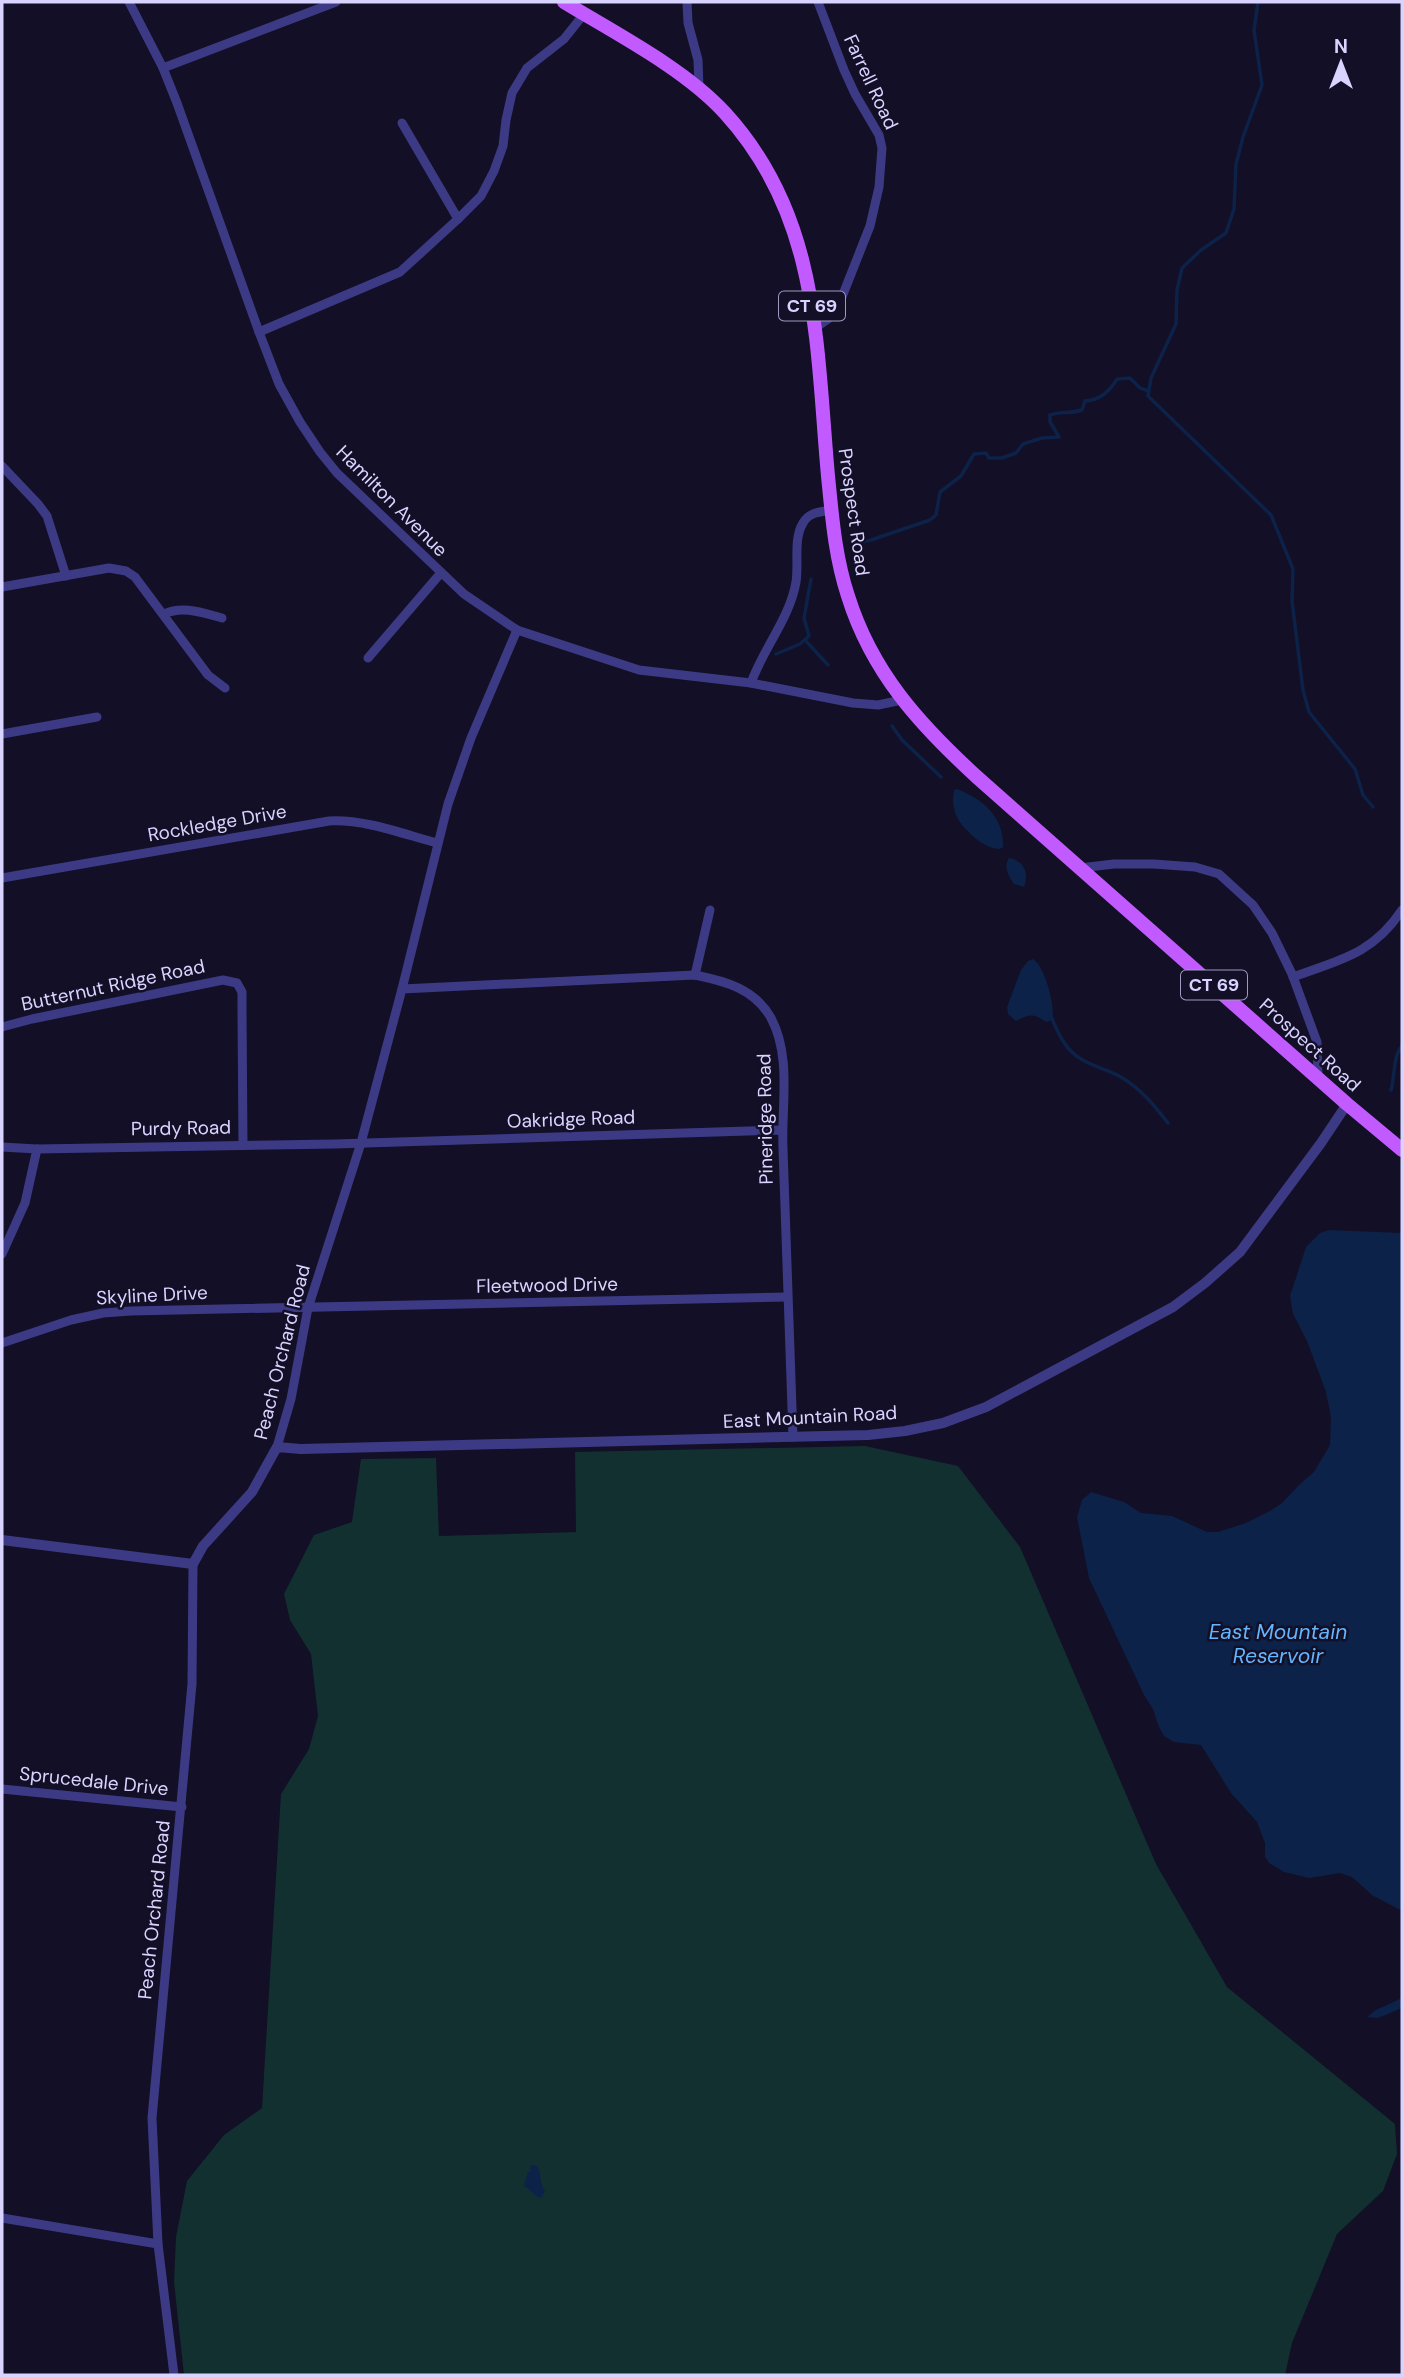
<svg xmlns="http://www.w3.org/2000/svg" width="1404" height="2377" viewBox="0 0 1404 2377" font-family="'DM Sans',sans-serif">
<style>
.green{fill:#12302f}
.water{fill:#0c2248}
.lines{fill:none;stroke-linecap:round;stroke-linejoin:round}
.stream{stroke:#0c2248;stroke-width:3.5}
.minor{stroke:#3d3a85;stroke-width:9}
.tertiary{stroke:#3d3a85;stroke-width:10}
.primary{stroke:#c25bff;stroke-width:14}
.labels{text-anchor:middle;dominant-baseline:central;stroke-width:5;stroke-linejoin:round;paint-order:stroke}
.shield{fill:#130f26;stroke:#9e99be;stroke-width:2}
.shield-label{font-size:18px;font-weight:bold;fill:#d9d4ff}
.street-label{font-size:19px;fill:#d9d4ff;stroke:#130f26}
.water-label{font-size:21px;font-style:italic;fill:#62b6ff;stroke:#130f26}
</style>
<rect width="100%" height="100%" fill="#130f26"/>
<polygon class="green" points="865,1446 958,1466 1020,1547 1156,1864 1227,1987 1395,2124 1397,2154 1383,2191 1337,2234 1292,2343 1285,2375 184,2375 174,2282 176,2237 187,2181 224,2135 262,2108 281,1794 309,1749 318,1716 311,1654 290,1620 284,1594 314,1535 352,1522 361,1459 436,1458 439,1536 576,1532 575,1452"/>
<g class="water">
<path d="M957 789C983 799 1004 817 1003 847L1000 849C990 849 983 844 975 838 959 824 950 812 954 790Z"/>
<path d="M1009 858C1025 861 1029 874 1024 887L1014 884C1009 877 1003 867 1009 858Z"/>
<path d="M1033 959C1045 966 1056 1008 1052 1020L1046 1022C1033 1013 1030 1014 1016 1021L1008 1014 1007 1007 1021 970 1028 961Z"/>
<polygon points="1329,1230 1402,1233 1402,1911 1372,1895 1352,1877 1340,1873 1309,1878 1284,1872 1269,1863 1265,1857 1265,1843 1257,1822 1231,1793 1201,1745 1174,1742 1164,1736 1159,1727 1153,1709 1144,1695 1089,1578 1077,1517 1082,1500 1091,1492 1124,1502 1141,1513 1172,1516 1207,1532 1218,1532 1246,1523 1270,1511 1282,1503 1300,1484 1314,1472 1330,1445 1331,1417 1326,1392 1307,1341 1293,1314 1290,1296 1306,1247 1320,1233"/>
<polygon points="1402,1998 1402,2008 1378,2018 1367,2017 1376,2010"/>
<path d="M530 2165 537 2166C542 2174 539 2183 545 2191L541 2198C533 2196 531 2189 524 2186L528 2172 531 2171Z"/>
</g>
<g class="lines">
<g class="stream">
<polyline points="1258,2 1254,30 1262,85 1243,137 1236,164 1234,209 1226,233 1201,250 1182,268 1177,290 1176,324 1151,378 1148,396 1271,515 1293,569 1292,601 1303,690 1309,712 1355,769 1363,795 1373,807"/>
<path d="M852 544 871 540 930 520 936 515 940 492 961 476 974 454 986 453 989 458H1002L1016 453 1023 444 1042 438 1059 437 1050 422V415C1061 411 1071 414 1082 410L1085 401C1100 400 1109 392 1117 379L1130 378 1140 388 1149 391"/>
<polyline points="805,640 828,665"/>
<polyline points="776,654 800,644 809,636 804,618 811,579"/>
<polyline points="892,726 902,740 941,777"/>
<path d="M1050 1014C1057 1031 1065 1050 1081 1059 1094 1067 1109 1070 1121 1077 1141 1089 1154 1105 1168 1123"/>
<path d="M1391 1090C1395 1076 1393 1056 1402 1046"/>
</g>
<g class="minor">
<polyline points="129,2 163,68 177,103 259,332 279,384 300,422 320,452 337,473 464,594 517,630 639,670 751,683 853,703 878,705 902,700"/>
<polyline points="687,2 688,23 698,60 699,88"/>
<polyline points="163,68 336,2"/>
<polyline points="402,123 458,219"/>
<polyline points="815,328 828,319 838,307 870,226 879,187 882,148 879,135 855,94 844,70 818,2"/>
<polyline points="259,332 400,272 458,219 481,196 494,171 503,146 506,120 512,93 527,68 564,39 584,14"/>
<polyline points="2,466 38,504 47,516 66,576"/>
<polyline points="2,587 109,568 126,571 135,577 208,675 225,688"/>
<path d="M164 614C183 605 203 613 222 618"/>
<polyline points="368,658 440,574"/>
<path d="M751 683C763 649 790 618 796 582 799 564 793 539 803 523 809 512 820 512 832 510"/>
<polyline points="2,734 97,717"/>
<polyline points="1080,868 1114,864 1154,864 1195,867 1219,874 1253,905 1272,933 1292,974 1317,1042 1318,1077"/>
<path d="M2 878 329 821C365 819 403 834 437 843"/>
<polyline points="695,975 710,910"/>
<path d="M1293 977C1340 960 1373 954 1402 910"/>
<path d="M402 989 695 975C725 981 755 989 771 1018 792 1057 781 1107 783 1149 786 1245 789 1341 793 1437"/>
<polyline points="2,1027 32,1019 223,980 237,983 242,992 242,1012 243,1145"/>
<polyline points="2,1147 37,1149 335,1144 782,1130"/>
<polyline points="2,1254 25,1203 37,1149"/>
<polyline points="2,1343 71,1320 103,1313 131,1311 787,1297"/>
<polyline points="277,1447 291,1399 308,1308 361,1143 402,989 448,804 471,738 517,630"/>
<polyline points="2,1789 182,1807"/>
<polyline points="2,2218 158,2244"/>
<polyline points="174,2375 158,2244 152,2118 192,1684 193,1564"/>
</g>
<polyline class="tertiary" points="2,1540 193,1564 203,1546 252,1492 277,1447 301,1449 868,1435 905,1431 943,1423 986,1407 1173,1307 1205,1283 1240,1252 1321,1143 1347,1104"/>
<path class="primary" d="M564 2C615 33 685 69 725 113 820 217 816 344 828 476 832 516 835 557 848 596 872 673 920 725 978 778L1347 1104 1402 1150"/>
</g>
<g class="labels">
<g class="shield">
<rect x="779" y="291.5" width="66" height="29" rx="5"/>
<rect x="1181" y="970.5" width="66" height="29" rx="5"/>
</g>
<g class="shield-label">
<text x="812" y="306">CT 69</text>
<text x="1214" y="985">CT 69</text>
</g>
<g class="street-label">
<text transform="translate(871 82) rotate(65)">Farrell Road</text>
<text transform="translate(392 501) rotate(45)">Hamilton Avenue</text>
<text transform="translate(854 512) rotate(82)">Prospect Road</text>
<text transform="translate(217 823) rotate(-10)">Rockledge Drive</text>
<text transform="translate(113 985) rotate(-12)">Butternut Ridge Road</text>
<text transform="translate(1310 1045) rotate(42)">Prospect Road</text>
<text transform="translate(571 1119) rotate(-2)">Oakridge Road</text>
<text transform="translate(765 1119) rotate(-91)">Pineridge Road</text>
<text transform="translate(181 1128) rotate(-1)">Purdy Road</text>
<text transform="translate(547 1285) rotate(-1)">Fleetwood Drive</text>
<text transform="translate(152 1295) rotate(-3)">Skyline Drive</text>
<text transform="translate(282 1352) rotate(-76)">Peach Orchard Road</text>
<text transform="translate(810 1417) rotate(-3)">East Mountain Road</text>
<text transform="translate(94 1781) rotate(6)">Sprucedale Drive</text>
<text transform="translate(154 1910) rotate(-84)">Peach Orchard Road</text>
</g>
<g class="water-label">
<text x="1278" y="1632">East Mountain<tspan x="1278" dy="24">Reservoir</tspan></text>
</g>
</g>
<rect width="1404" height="2377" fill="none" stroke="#d9d4ff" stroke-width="7"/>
<g transform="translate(1341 63)" stroke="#130f26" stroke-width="5" paint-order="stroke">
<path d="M0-5L12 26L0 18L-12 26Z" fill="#d9d4ff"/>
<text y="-10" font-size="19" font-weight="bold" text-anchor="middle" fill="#d9d4ff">N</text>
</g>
</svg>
